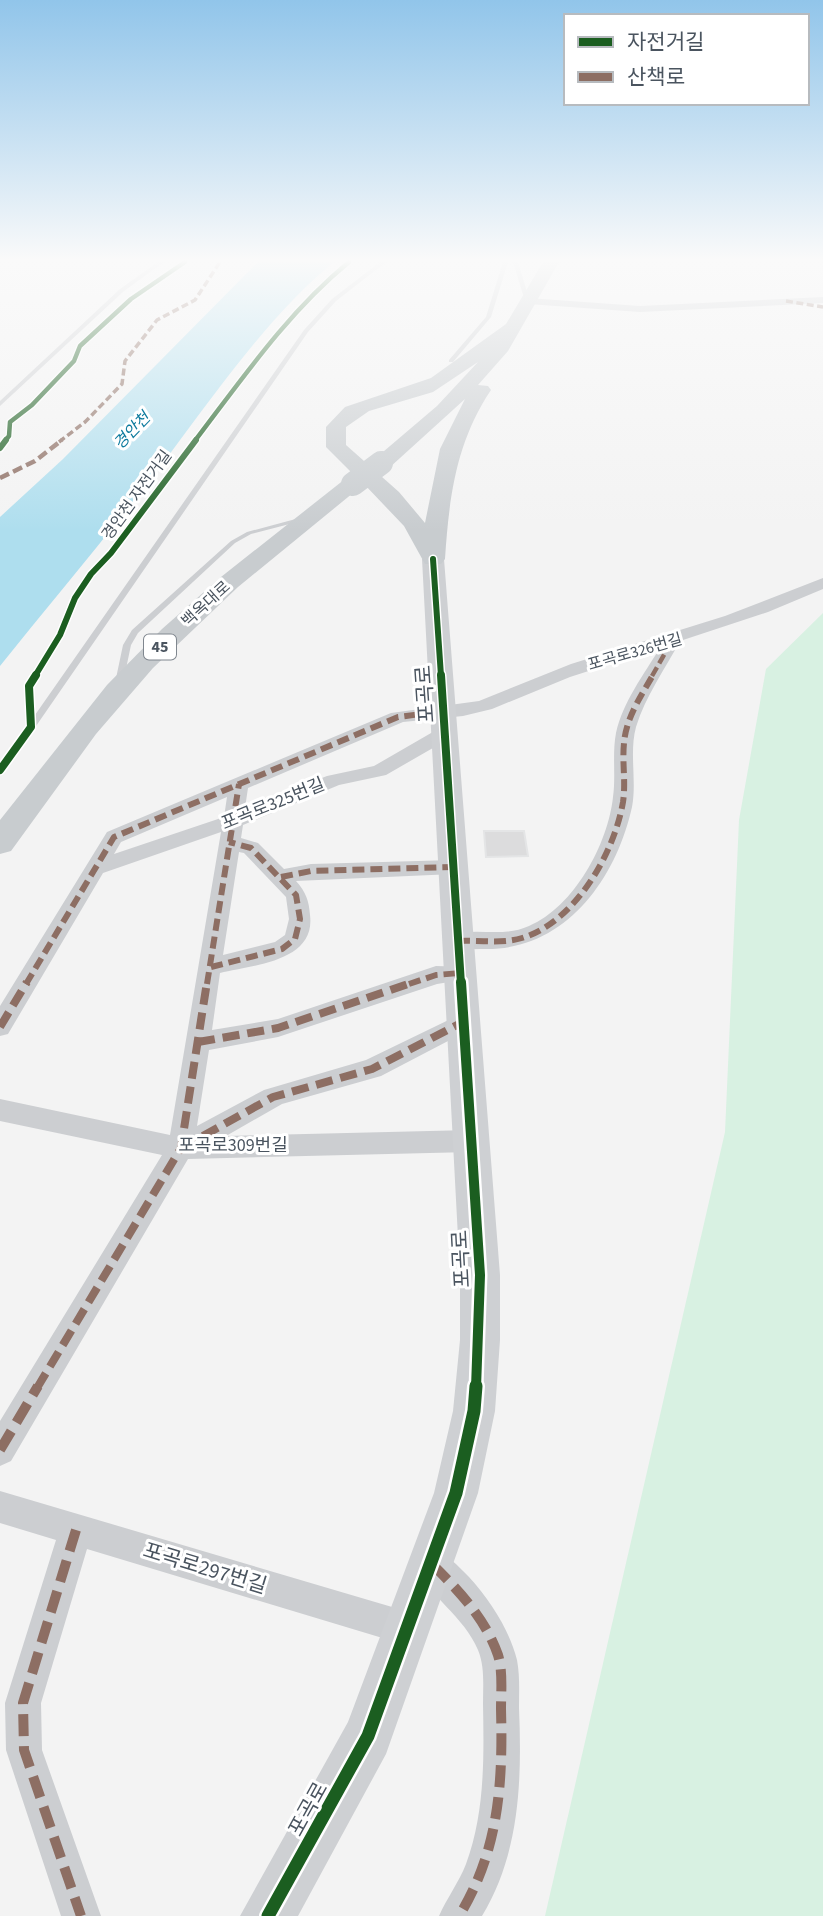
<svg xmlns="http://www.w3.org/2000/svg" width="823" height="1916" viewBox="0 0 823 1916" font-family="'Source Sans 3','Noto Sans KR',sans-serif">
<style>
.green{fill:#d8f1e2}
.water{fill:#aedeee}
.building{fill:#dcdcdd;stroke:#e4e5e6;stroke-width:2}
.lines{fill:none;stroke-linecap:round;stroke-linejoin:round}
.lane{fill:#ccced1;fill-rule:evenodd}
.street{fill:#ccced1;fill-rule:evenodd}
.secondary{fill:#ced0d3;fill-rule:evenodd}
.primary{fill:#c8cccf;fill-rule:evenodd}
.primary-bridge{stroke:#c8cccf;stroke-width:24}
.quiet-far4{stroke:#8d6e63;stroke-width:3.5;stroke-dasharray:7 3.5;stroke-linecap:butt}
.quiet-far3{stroke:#8d6e63;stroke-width:4.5;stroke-dasharray:10 4.5;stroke-linecap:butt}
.quiet-far2{stroke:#8d6e63;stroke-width:6;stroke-dasharray:12 6;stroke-linecap:butt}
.quiet-far1{stroke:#8d6e63;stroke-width:8;stroke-dasharray:17 8;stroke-linecap:butt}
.quiet{stroke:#8d6e63;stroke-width:10;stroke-dasharray:22 10;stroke-linecap:butt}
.cycleway-far4-casing{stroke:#fff;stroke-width:7}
.cycleway-far3-casing{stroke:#fff;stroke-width:9}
.cycleway-far2-casing{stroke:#fff;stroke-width:11}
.cycleway-far1-casing{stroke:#fff;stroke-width:15}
.cycleway-casing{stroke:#fff;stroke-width:18}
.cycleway-far4{stroke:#1b5e20;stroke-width:4.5}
.cycleway-far3{stroke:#1b5e20;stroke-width:6}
.cycleway-far2{stroke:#1b5e20;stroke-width:8}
.cycleway-far1{stroke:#1b5e20;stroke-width:10}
.cycleway{stroke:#1b5e20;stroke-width:13}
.labels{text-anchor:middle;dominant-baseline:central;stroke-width:6;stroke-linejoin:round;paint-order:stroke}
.far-water-label{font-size:16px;font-style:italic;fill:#0e7b9e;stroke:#fff}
.far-street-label{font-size:16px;fill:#4a545f;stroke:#fff}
.shield{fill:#fff;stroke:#80878f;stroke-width:2}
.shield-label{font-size:16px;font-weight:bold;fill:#4a545f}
.street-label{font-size:18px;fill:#4a545f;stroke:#fff}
.near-street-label{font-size:21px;fill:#4a545f;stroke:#fff}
</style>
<rect width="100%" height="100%" fill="#f3f3f3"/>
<polygon class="green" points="823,613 823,1916 545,1916 725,1132 739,820 766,669"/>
<path class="water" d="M258 262H334C272 312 217 391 169 455 115 527 56 596 0 666V517L63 459Z"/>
<polygon class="building" points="484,831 524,831 528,856 486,857"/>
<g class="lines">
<g class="lane">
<polygon points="158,262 164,262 124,291 0,406 0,401 120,289"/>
<polygon points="380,262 386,262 336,301 308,332 34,729 28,729 28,725 304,330 332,299"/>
<polygon points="503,262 508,262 491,317 453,362 449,362 449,360 486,317"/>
<polygon points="513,262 518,262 530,302 525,301"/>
<polygon points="303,517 305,518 305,520 251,534 235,543 138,633 131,645 123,683 122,685 116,685 115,683 123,645 132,630 231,541 247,532"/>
</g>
<g class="street">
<polygon points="823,297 823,303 640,312 528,304 523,301 528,298 640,306"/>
<path d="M823 578V589L768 612 680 641C665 669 645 697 636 727 629 753 637 781 632 807 616 879 566 949 487 949 475 949 462 950 450 947L447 941 450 935C476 927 503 938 529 926 574 907 608 844 613 797 616 776 612 754 616 733 623 702 644 674 660 648L570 677 492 709 463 716 403 722 248 788 245 808 327 776 374 766 438 729H452L454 733 452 737 386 775 339 785 243 825 241 838 258 843 284 869 311 864 454 860 461 862 465 867 461 872 454 874 296 881C306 892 309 901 310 915 316 962 252 965 220 973L212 1030 278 1019 436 966 468 967 472 973 468 979 437 984 278 1037 209 1050 197 1126 264 1090 366 1060 463 1013 471 1015 475 1022 471 1029 381 1076 282 1104 226 1136 471 1130 480 1133 484 1141 480 1149 471 1152 188 1159 11 1461 0 1466V1421L162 1155 0 1121V1099L170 1135 221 832 103 873 8 1034 0 1036V1006L107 832 391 713 479 701 571 664 725 616ZM227 797 224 817 114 854 121 842ZM239 852 244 853 286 897 289 919 285 935 275 942 223 955Z"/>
<polygon points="0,1491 409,1612 421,1617 426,1629 421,1641 409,1646 87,1549 41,1703 42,1750 101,1916 61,1916 6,1750 5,1703 56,1540 0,1523"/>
<path d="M432 1547C447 1554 457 1565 469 1577 490 1600 509 1629 517 1660 520 1676 519 1692 519 1708 522 1780 520 1853 482 1916H439C447 1898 459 1882 466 1864 485 1813 484 1757 483 1704 483 1686 485 1667 478 1650 464 1616 429 1597 415 1564L420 1552Z"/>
</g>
<polygon class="secondary" points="433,553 444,559 500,1275 500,1340 495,1411 478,1493 386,1754 298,1916 240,1916 348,1722 434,1493 453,1411 460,1340 460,1275 422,559"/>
<path class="primary" d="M543 262H559L508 351 478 385 488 386 491 390C456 442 449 498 445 559L441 564H425L404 526 364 484 238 587 153 668 96 734 11 851 0 854V820L107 685 162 629 221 577 345 479H358L326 447V427L345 407 431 378 506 324ZM478 362 437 406 370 463 373 468H389L465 399 440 449 425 523 399 492 346 445V427L369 411 433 392Z"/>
<polyline class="primary-bridge" points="353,484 381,463"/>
<g class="quiet-far4">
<polyline points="786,301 823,307"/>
<polyline points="59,442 85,422 122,384 125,361 157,320 195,300 220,262"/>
</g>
<g class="quiet-far3">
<polyline points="0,478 35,461 62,440"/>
<polyline points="652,676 672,641"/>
</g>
<g class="quiet-far2">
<polyline points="281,877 311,871 454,867"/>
<path d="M458 941C479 940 502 944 522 938 575 922 614 854 623 802 626 782 622 763 624 743 626 718 641 696 653 675"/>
<polyline points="211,967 282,949 295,939 300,919 296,895 251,848 229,842"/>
<polyline points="26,984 114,837 398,717 444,711"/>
<polyline points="207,984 239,784"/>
<polyline points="409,984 436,975 460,973"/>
</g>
<g class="quiet-far1">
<polyline points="0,1027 27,982"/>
<polyline points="198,1042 278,1028 414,982"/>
<polyline points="181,1148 273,1097 372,1069 463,1022"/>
<polyline points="37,1388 181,1148 207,982"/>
</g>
<g class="quiet">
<polyline points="0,1450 38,1386"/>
<polyline points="76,1530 23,1703 24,1750 81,1916"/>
<path d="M432 1564C459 1591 485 1618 498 1655 503 1672 501 1691 501 1709 503 1783 499 1851 459 1916"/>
</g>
<g class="cycleway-far4-casing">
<g id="cycleway-far4">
<polyline points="4,442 9,436 10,422 32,405 74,361 80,346 131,299 185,262"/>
<path d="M194 442C242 379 288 312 349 262"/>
</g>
</g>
<g class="cycleway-far3-casing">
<g id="cycleway-far3">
<polyline points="0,448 6,440"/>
<polyline points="433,559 441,676"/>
<polyline points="35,676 60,635 75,598 91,574 111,553 196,440"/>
</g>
</g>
<g class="cycleway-far2-casing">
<g id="cycleway-far2">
<polyline points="441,675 461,984"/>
<polyline points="0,770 31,727 29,686 36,675"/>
</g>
</g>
<g class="cycleway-far1-casing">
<polyline id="cycleway-far1" points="461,982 480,1275 476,1388"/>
</g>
<g class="cycleway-casing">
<polyline id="cycleway" points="268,1916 368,1736 456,1493 474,1411 476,1386"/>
</g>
<use href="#cycleway-far4" class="cycleway-far4"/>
<use href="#cycleway-far3" class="cycleway-far3"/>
<use href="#cycleway-far2" class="cycleway-far2"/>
<use href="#cycleway-far1" class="cycleway-far1"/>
<use href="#cycleway" class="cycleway"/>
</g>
<linearGradient id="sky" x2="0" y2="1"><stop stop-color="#91c5ea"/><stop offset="0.49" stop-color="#fafafa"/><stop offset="1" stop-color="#fafafa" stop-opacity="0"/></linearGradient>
<rect width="823" height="531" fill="url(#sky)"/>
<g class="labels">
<g class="far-water-label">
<text transform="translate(132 431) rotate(-46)">경안천</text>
</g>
<g class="far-street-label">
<text transform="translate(137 495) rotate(-54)">경안천 자전거길</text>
<text transform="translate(206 604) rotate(-42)">백옥대로</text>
<text transform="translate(635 652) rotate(-16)">포곡로326번길</text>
</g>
<rect class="shield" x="144" y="634.5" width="32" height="25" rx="5"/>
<g class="shield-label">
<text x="160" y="647">45</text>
</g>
<g class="street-label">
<text transform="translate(273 804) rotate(-22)">포곡로325번길</text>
<text x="233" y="1145">포곡로309번길</text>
</g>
<g class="near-street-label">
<text transform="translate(425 694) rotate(-94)">포곡로</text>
<text transform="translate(461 1259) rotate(-93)">포곡로</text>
<text transform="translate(205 1568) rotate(17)">포곡로297번길</text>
<text transform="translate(308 1809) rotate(-61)">포곡로</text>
</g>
</g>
<rect x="564" y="14" width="245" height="91" fill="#ffffff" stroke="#b7bbbf" stroke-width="2"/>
<rect x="578" y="37" width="35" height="10" fill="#1b5e20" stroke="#b7bbbf" stroke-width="2"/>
<text x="627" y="49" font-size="21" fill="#4a545f">자전거길</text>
<rect x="578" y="72" width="35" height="10" fill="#8d6e63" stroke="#b7bbbf" stroke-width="2"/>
<text x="627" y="84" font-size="21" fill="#4a545f">산책로</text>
</svg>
